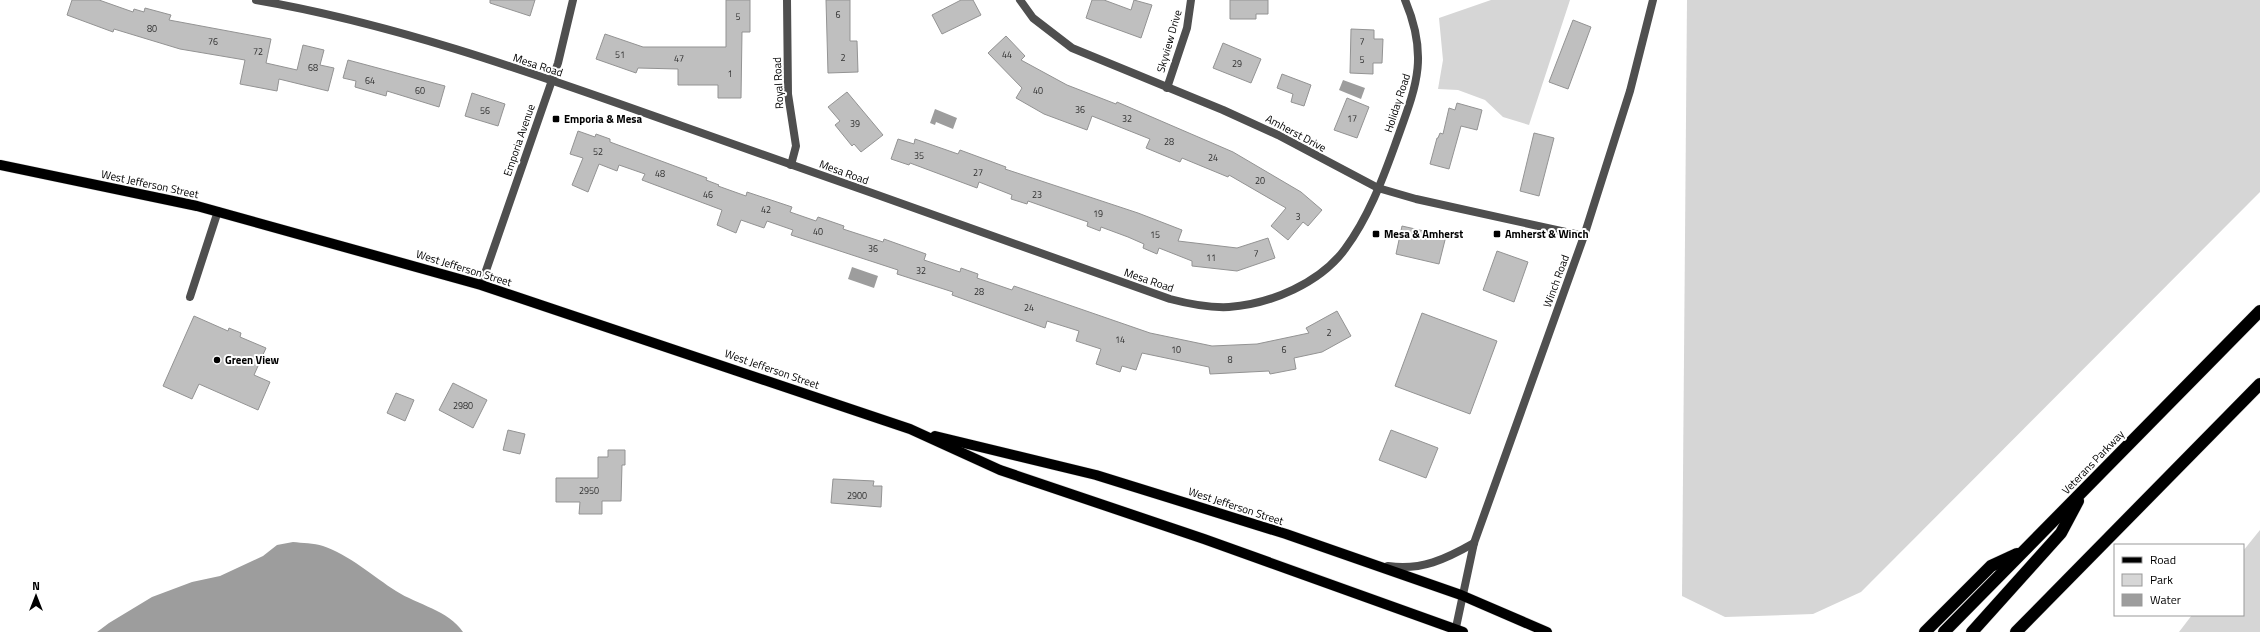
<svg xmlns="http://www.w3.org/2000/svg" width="2260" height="632" viewBox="0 0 2260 632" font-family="'Titillium Web',sans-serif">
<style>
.green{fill:#d6d6d6}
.water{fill:#9d9d9d}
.building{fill:#bfbfbf;stroke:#939393}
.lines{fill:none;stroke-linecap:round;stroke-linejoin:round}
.primary-casing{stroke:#dbdbdb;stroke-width:11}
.highway-casing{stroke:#dbdbdb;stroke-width:13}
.lane{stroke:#4f4f4f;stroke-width:8}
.street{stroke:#4f4f4f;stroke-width:8}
.primary{stroke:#000;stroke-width:10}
.highway{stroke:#000;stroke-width:12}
.poi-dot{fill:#000;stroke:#fff;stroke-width:1.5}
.labels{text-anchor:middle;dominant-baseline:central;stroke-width:4;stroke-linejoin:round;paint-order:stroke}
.number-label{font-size:9px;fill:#303030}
.street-label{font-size:11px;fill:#000;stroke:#fff}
.poi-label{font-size:11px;font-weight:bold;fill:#000;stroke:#fff;text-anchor:start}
</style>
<rect width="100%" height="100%" fill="#fff"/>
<g class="green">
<polygon points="1491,0 1570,0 1529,125 1503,117 1485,100 1458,90 1438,89 1443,60 1439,18"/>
<polygon points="1687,0 2260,0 2260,192 1861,592 1813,614 1725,617 1682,596"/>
<polygon points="2260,530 2260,632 2179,632 2192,615 2243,615 2243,551"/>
</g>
<g class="water">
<polygon points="1343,80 1365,88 1361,99 1339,90"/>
<polygon points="935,109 957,118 953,129 936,122 935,125 930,123"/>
<polygon points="852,267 878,276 874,288 848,279"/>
<path d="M293 542C302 543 314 543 323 546 348 554 374 577 396 591 418 605 448 610 463 632H97L109 623 152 597 192 582 220 576 263 556 277 545Z"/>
</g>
<g class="building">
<polygon points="72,0 99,0 133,12 134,9 144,12 145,8 171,15 169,20 271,39 266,63 297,70 303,45 324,50 320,65 334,68 328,91 279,79 277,91 240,84 245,60 180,49 114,29 113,32 67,15"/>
<polygon points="490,0 535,0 530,16 490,3"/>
<polygon points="726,0 750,0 750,32 742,32 741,98 718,98 718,85 678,85 678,69 638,68 636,73 596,59 605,34 643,47 726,47"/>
<polygon points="826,0 850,0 850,41 857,41 858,72 828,73"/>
<polygon points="961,0 973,0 981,15 942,34 932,15"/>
<polygon points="1092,0 1104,0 1131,10 1134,0 1152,5 1141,38 1086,18"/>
<polygon points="1230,0 1268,0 1268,14 1256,14 1256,19 1230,19"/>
<polygon points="1573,20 1591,27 1568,89 1549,82"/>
<polygon points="1351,29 1374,30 1374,39 1383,39 1382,63 1373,63 1373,74 1350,73"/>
<polygon points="1006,36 1025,56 1021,60 1067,85 1116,104 1117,102 1233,152 1301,192 1322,210 1308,226 1303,222 1288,240 1271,226 1286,208 1229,175 1228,177 1182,158 1180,162 1146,148 1150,139 1092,116 1087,130 1044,114 1016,98 1022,88 988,53"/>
<polygon points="1223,43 1261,59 1251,83 1213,68"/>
<polygon points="348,60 445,86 439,107 387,91 386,96 355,87 356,81 343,78"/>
<polygon points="1282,74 1311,85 1304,106 1291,102 1293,94 1277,88"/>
<polygon points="847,92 883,135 861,152 854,144 852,146 835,125 840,121 828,107"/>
<polygon points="472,93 505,104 498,126 465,116"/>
<polygon points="1347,98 1369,107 1357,138 1334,130"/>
<polygon points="1457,103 1482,110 1477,130 1461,126 1449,169 1430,164 1437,138 1438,138 1440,133 1443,134 1449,108 1455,110"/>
<polygon points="578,131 595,137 596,134 610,139 610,142 707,178 706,180 719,185 718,186 746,196 747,192 792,207 790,212 816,221 818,217 844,226 843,229 883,242 884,239 926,254 924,260 960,272 961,268 978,274 977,278 1012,290 1014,286 1150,333 1212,346 1257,344 1309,333 1306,328 1337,311 1351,336 1322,352 1294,358 1296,369 1270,374 1269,371 1210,374 1209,367 1142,353 1136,370 1122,366 1120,372 1096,364 1101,349 1076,341 1079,331 1047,321 1045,328 952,295 953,292 897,274 898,270 791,235 793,230 767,221 764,228 741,220 736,233 717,225 722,210 642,180 645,174 619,165 617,171 599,164 588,192 572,185 583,158 570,154"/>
<polygon points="1534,133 1554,138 1539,196 1520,191"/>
<polygon points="898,139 914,144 915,139 958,154 960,150 1006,167 1005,169 1138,213 1182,230 1178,241 1237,248 1268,238 1275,258 1237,271 1192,266 1192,261 1159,248 1157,254 1143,248 1144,244 1128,237 1101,227 1100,231 1087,226 1088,222 1028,201 1027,204 1011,199 1012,195 979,182 977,188 910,163 909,165 891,159"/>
<polygon points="1402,226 1446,236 1439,264 1396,254"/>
<polygon points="1497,251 1528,262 1514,302 1483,290"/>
<polygon points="1422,313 1497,341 1470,414 1395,386"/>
<polygon points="194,316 228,331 229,328 241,333 240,337 266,348 254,375 270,382 258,410 199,384 192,399 163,386"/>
<polygon points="453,383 487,400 473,428 439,410"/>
<polygon points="396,393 414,400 405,421 387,413"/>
<polygon points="508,430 525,434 520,454 503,450"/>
<polygon points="1391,430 1438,448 1426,478 1379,460"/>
<polygon points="608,450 625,450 625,465 622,465 621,501 602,501 602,514 579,514 580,502 556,502 556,478 598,478 598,457 608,457"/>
<polygon points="833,479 874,481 873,486 882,486 881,507 831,503"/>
</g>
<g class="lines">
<g class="primary-casing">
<g id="primary">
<polyline points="0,165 197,206 481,285 910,429 1000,470 1204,539 1463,632"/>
<polyline points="935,436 1096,475 1286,534 1461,595 1547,632"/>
</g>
</g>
<g class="highway-casing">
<g id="highway">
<polyline points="1925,632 1991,566 2017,554"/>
<polyline points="1944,632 2260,311"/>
<polyline points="1972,632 2061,533 2078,501"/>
<polyline points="2016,632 2260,384"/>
</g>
</g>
<polyline class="lane" points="190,297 218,211"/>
<g class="street">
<path d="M256 0C402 25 543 77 682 126 845 183 1007 241 1170 299 1189 304 1209 308 1229 307 1271 304 1320 283 1345 249 1368 218 1382 181 1395 145 1415 89 1430 59 1405 0"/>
<polyline points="787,0 788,94 796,146 791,165"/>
<polyline points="1020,0 1033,18 1072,48 1223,110 1278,135 1378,188 1416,199 1584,236"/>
<polyline points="1167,88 1187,28 1191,0"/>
<polyline points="481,285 558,63 573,0"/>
<path d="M1388 566C1421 571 1446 559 1474 543"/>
<polyline points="1455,632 1474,543 1584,236 1630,91 1653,0"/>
</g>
<use href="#primary" class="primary"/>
<use href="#highway" class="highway"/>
</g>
<g class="poi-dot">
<rect x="552" y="115" width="8" height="8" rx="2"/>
<rect x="1372" y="230" width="8" height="8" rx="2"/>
<rect x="1493" y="230" width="8" height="8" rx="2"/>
<circle cx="217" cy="360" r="4"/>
</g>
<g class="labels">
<g class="number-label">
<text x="838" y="14">6</text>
<text x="738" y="16">5</text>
<text x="152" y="28">80</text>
<text x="213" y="41">76</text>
<text x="1362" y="41">7</text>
<text x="258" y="51">72</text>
<text x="620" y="54">51</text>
<text x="1007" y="54">44</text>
<text x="843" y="57">2</text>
<text x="679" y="58">47</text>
<text x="1362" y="59">5</text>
<text x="1237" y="63">29</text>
<text x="313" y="67">68</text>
<text x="730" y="73">1</text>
<text x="370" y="80">64</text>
<text x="420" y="90">60</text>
<text x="1038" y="90">40</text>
<text x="1080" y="109">36</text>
<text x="485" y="110">56</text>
<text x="1127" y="118">32</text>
<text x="1352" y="118">17</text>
<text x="855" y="123">39</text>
<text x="1169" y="141">28</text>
<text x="598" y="151">52</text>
<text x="919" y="155">35</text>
<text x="1213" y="157">24</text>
<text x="978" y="172">27</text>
<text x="660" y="173">48</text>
<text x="1260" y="180">20</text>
<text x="708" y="194">46</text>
<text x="1037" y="194">23</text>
<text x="766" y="209">42</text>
<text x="1098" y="213">19</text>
<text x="1298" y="216">3</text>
<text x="818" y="231">40</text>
<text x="1155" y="234">15</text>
<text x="873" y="248">36</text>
<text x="1256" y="253">7</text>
<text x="1211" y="257">11</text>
<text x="921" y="270">32</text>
<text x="979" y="291">28</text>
<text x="1029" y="307">24</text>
<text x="1329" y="332">2</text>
<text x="1120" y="339">14</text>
<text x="1176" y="349">10</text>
<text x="1284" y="349">6</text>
<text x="1230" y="359">8</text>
<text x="463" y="405">2980</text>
<text x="589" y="490">2950</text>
<text x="857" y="495">2900</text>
</g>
<g class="street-label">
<text transform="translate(1169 41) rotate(-74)">Skyview Drive</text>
<text transform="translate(538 65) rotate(18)">Mesa Road</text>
<text transform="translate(778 83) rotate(-93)">Royal Road</text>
<text transform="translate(1397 103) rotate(-72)">Holiday Road</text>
<text transform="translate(1296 133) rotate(28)">Amherst Drive</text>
<text transform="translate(519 140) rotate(-71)">Emporia Avenue</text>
<text transform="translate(844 172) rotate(20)">Mesa Road</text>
<text transform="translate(150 184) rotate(12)">West Jefferson Street</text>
<text transform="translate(464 268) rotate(17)">West Jefferson Street</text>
<text transform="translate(1149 280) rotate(19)">Mesa Road</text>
<text transform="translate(1556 281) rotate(-70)">Winch Road</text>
<text transform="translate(772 369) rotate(19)">West Jefferson Street</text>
<text transform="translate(2093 462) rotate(-46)">Veterans Parkway</text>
<text transform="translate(1236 506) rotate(18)">West Jefferson Street</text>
</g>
<g class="poi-label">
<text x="564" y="119">Emporia &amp; Mesa</text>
<text x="1384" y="234">Mesa &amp; Amherst</text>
<text x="1505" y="234">Amherst &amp; Winch</text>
<text x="225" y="360">Green View</text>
</g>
</g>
<rect x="2114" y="544" width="130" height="72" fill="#ffffff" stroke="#999999"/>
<rect x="2122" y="557" width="20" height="6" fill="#000000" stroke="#999999"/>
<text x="2150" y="564" font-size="12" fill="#000000">Road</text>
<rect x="2122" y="574" width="20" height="12" fill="#d6d6d6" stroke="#999999"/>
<text x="2150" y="584" font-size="12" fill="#000000">Park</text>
<rect x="2122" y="594" width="20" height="12" fill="#9d9d9d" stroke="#999999"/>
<text x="2150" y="604" font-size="12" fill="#000000">Water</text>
<g transform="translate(36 596)" stroke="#ffffff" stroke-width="3" paint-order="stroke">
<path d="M0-3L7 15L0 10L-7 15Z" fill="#000000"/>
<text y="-6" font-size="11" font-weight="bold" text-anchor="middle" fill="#000000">N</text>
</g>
</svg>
